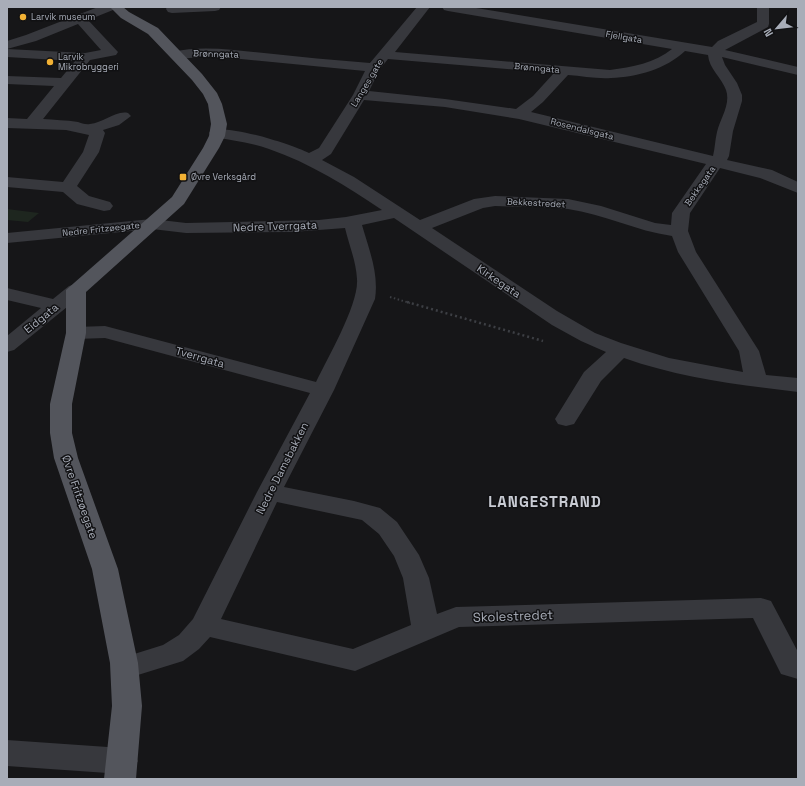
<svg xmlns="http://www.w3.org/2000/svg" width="805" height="786" viewBox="0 0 805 786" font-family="'Space Grotesk',sans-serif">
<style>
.green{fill:#1e261f}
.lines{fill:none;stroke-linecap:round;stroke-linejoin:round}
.path-far1{stroke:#3d3f44;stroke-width:2;stroke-dasharray:1.5 2.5;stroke-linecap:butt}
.path{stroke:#3d3f44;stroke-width:2.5;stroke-dasharray:2 3;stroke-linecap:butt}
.minor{fill:#37383d;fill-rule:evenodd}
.major{fill:#53555c;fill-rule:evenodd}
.poi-dot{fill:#f2b134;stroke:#111113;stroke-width:1.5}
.labels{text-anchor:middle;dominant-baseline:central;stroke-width:3;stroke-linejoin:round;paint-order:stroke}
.far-poi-label{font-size:9px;fill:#a8adb8;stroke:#111113;text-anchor:start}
.far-street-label{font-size:9px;fill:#a8adb8;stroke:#111113}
.street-label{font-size:11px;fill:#a8adb8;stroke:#111113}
.near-street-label{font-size:13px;fill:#a8adb8;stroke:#111113}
.district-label{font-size:15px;font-weight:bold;letter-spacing:1px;fill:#c9ccd4;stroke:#111113}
</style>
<rect width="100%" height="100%" fill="#161618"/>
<polygon class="green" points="7,209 39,213 28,222 7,220"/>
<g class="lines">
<polyline class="path-far1" points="390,297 410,303"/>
<polyline class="path" points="407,302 543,341"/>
<g class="minor">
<path d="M98 7H115L113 10 88 20 118 52 116 55 90 60 43 119C54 120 66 120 78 122 81 123 86 125 90 124 103 123 116 110 128 113L131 116 119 125 103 130 105 133 99 152 77 186 89 196 110 202 113 206 110 210 104 211 77 204 63 192 7 187V177L63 182 83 152 89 135 66 130 7 128V118L27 119 54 86 7 84V76L61 78 75 61 7 57V41L26 35ZM78 24 101 50 85 53 7 49 36 41Z"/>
<polygon points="167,7 221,7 219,10 215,11 172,13 168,12 166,9"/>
<path d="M417 7H430L395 52 610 70C632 67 655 63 672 49L448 11 444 10 442 7H470L712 47 718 41 757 22V7H769V24L768 27 725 50 798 67V75L722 57 725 65 737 83 742 95V101L733 131 729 156 727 160 772 170 798 182V193L760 178 720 168 690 213 688 231 696 252 759 351 766 375 798 378V392C740 385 680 378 624 358L601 381 574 424 566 426 558 424 555 419 584 372 606 352 581 341 552 325 394 218 362 225C369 250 379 273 375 299L334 390 284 487 354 501 380 508 397 522 419 555 429 578 437 614 456 607 761 598 771 601 798 652V679L781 674 753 618 459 627 355 671 210 637 199 649 183 661 125 679 115 676 111 668 115 660 163 645 179 635 193 619 257 492 310 393 105 338 76 339 69 337 66 333 69 329 76 327 105 326 316 382C328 357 359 304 357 279 356 261 349 245 345 228L292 232 186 233 152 229 7 243V233L152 219 186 223 319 220 346 217 382 210C346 186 310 163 269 149 250 142 231 141 211 136L209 133 211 130C231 125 290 144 309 153L319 148 353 95 365 71 241 59 202 57 177 59 172 58 170 55 172 52C201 45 234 50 264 53 299 57 335 60 370 63ZM685 51 708 55C709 69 722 78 726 90 731 104 720 119 717 132 715 140 715 148 713 156L531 112 543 102 568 75C582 76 597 79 611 78 637 77 666 69 685 51ZM388 59 554 73 533 96 516 109 445 99 369 91 380 69ZM364 100 445 107 519 119 706 164 672 213 671 225 655 223 601 206 568 199 495 196 474 199 420 220 354 177 322 160 331 154ZM495 206C519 207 544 206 568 209 604 214 636 231 672 236L678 252 739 351 743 372 669 358 621 343 595 333 557 311 432 228 483 208ZM277 502 362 520 379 534 394 556 403 578 411 625 353 649 221 619Z"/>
<polygon points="76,284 83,286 86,290 83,294 14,350 7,352 7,336 41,308 7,300 7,288 53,299 69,286"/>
<polygon points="7,740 122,748 133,752 138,761 133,770 122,774 7,766"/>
</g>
<polygon class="major" points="110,7 123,7 129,12 158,28 202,74 217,93 222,104 227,124 225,136 219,148 184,204 86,292 86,333 72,404 72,433 78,458 118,569 138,663 142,706 136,779 104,779 112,706 110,663 92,569 54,458 50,433 50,404 66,333 66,290 172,197 203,148 209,136 211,124 208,104 203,94 192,80 148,34 121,18"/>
</g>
<g class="poi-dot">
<circle cx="23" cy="17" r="4"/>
<circle cx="50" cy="62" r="4"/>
<rect x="179" y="173" width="8" height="8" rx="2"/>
</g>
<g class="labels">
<g class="far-poi-label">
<text x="31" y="17">Larvik museum</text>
<text x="58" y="57">Larvik<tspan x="58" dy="10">Mikrobryggeri</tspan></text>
<text x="191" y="177">Øvre Verksgård</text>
</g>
<g class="far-street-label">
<text transform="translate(624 37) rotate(10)">Fjellgata</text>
<text transform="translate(216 54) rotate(2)">Brønngata</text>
<text transform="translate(537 68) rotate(5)">Brønngata</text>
<text transform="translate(367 83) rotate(-59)">Langes gate</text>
<text transform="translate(582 129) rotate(14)">Rosendalsgata</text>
<text transform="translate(700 186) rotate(-55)">Bekkegata</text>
<text transform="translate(536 203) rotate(3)">Bekkestredet</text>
<text transform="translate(101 229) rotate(-6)">Nedre Fritzøegate</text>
</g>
<g class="street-label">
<text transform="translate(275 226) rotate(-2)">Nedre Tverrgata</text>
<text transform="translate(499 281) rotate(34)">Kirkegata</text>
<text transform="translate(41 318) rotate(-39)">Eidgata</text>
<text transform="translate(200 357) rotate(16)">Tverrgata</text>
<text transform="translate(282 468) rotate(-63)">Nedre Damsbakken</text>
<text transform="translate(80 497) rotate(71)">Øvre Fritzøegate</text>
</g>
<g class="near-street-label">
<text transform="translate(513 616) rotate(-2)">Skolestredet</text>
</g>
<g class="district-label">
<text x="545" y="501">LANGESTRAND</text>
</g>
</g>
<rect width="805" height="786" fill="none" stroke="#a8adb8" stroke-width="16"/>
<g transform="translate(777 28) rotate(242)" stroke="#111113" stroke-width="3" paint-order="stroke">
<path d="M0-3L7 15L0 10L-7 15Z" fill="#a8adb8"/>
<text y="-6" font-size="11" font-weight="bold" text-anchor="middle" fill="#a8adb8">N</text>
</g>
</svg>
